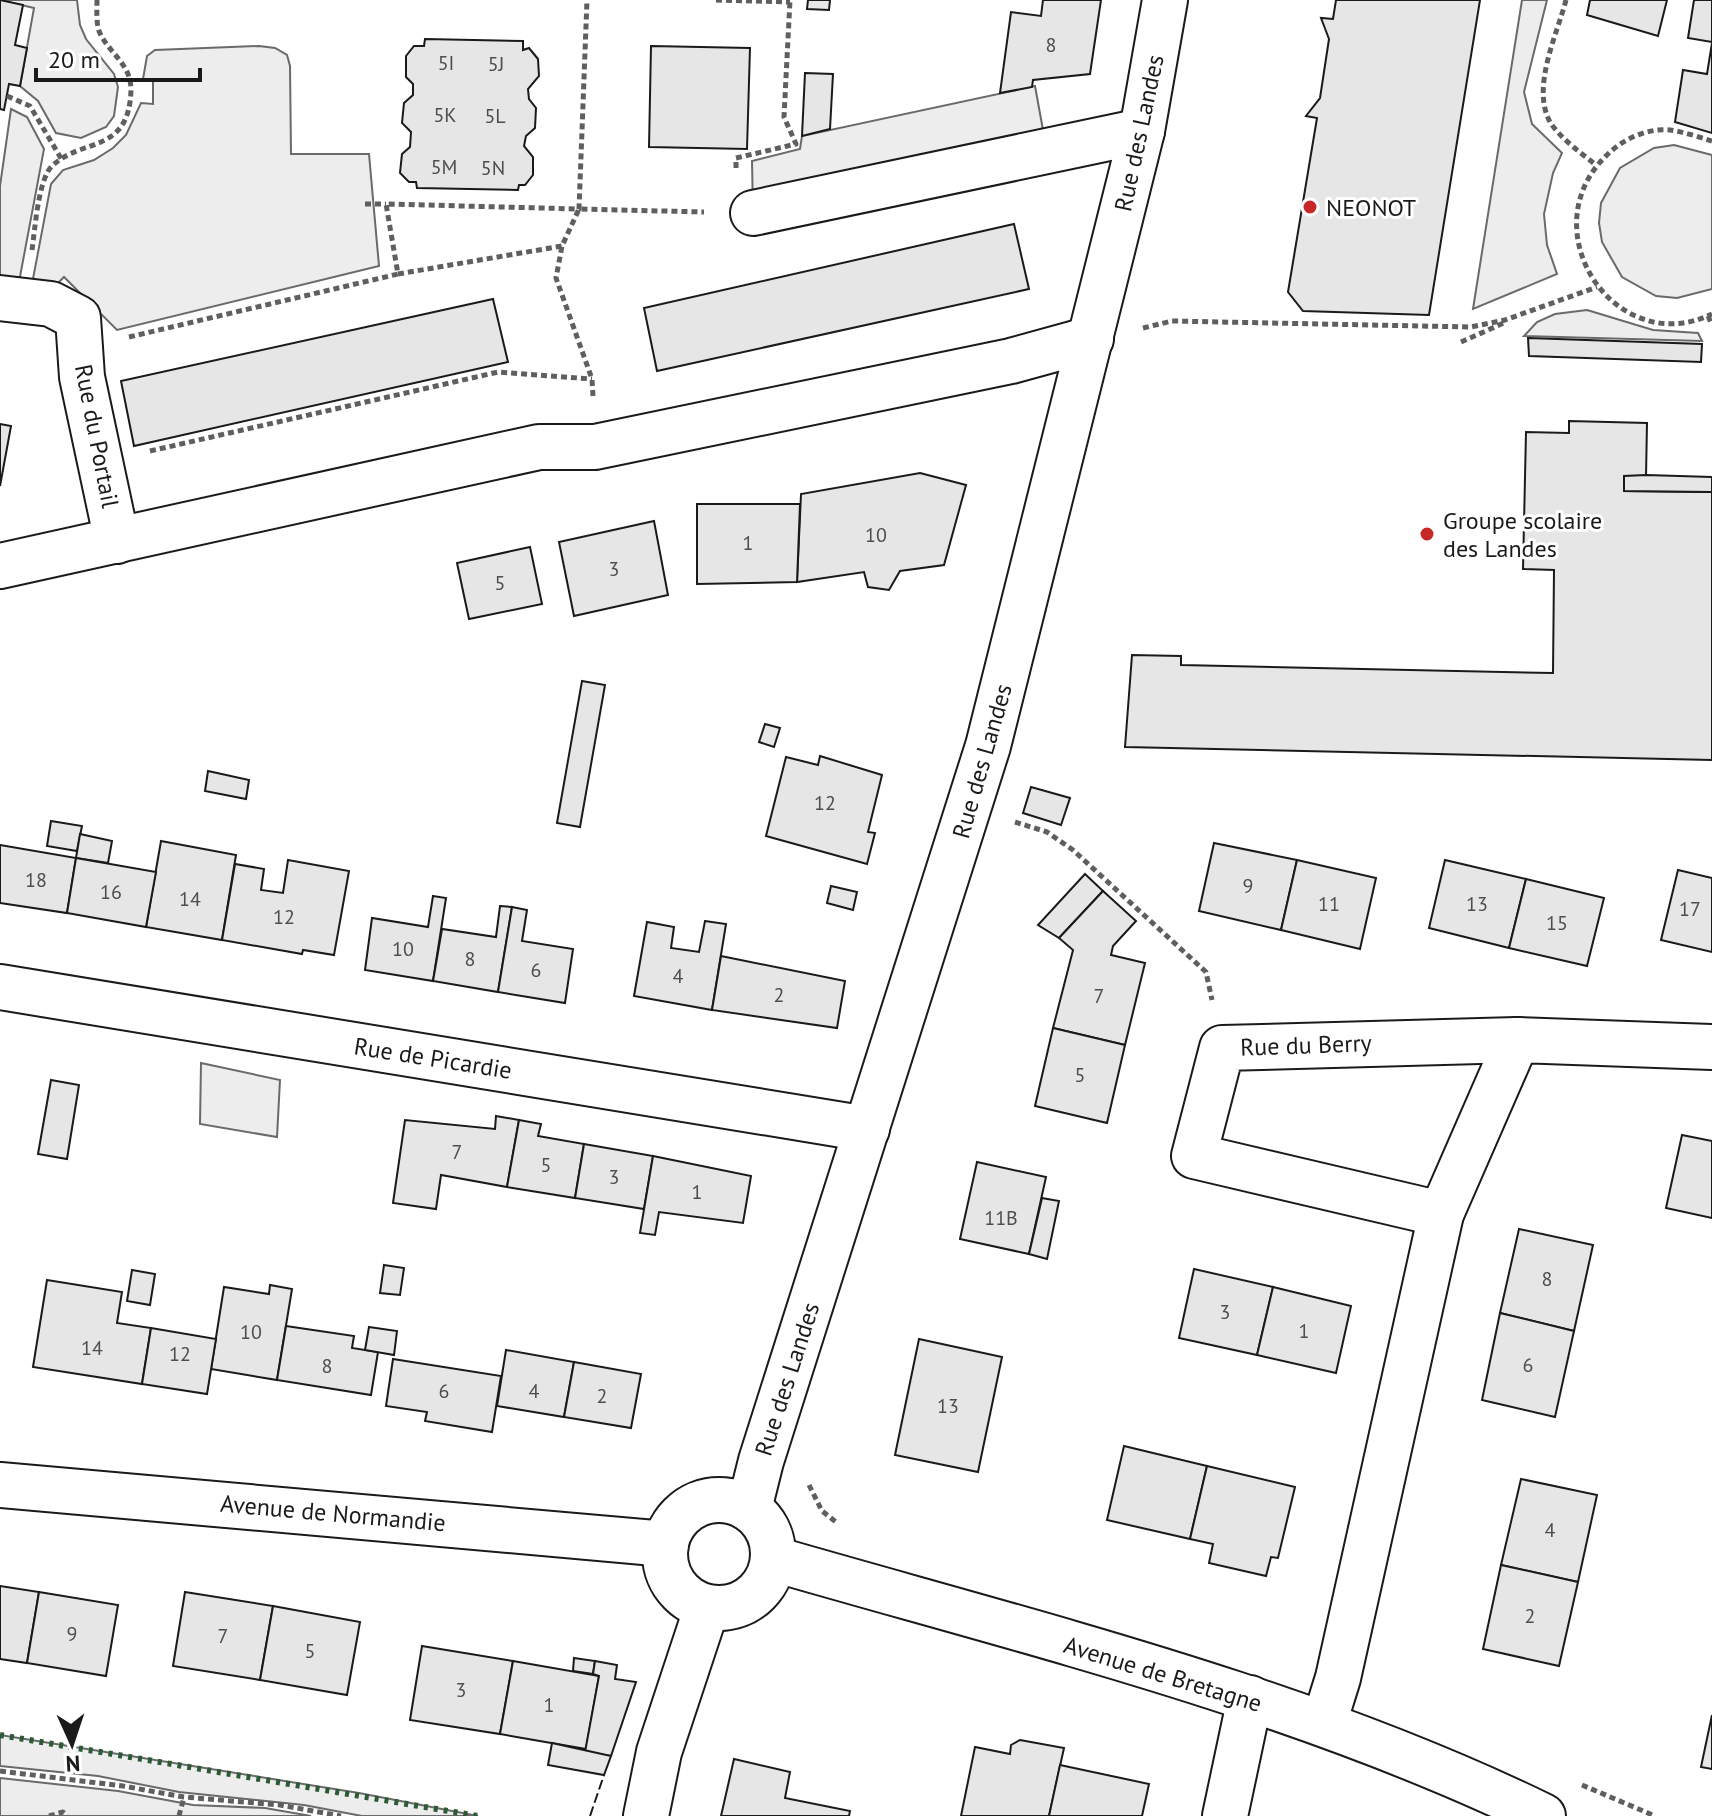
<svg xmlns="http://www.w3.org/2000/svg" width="1712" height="1816" viewBox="0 0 1712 1816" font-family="'PT Sans',sans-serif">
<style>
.built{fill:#ededed;stroke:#6a6a6a;stroke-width:2}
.building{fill:#e6e6e6;stroke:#1a1a1a;stroke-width:2}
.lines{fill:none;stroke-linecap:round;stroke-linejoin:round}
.minor-casing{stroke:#1a1a1a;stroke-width:48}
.path{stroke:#5f5f5f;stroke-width:5;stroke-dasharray:6 4;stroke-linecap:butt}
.minor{stroke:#fff;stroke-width:44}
.hedge{stroke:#2b5a34;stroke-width:6;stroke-dasharray:4 6;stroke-linecap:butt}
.fence{stroke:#1a1a1a;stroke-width:2;stroke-dasharray:10 4;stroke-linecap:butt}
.poi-dot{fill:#c62828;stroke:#fff;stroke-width:3}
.labels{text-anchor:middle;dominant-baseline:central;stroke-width:6;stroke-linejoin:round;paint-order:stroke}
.number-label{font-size:20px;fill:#4d4d4d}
.street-label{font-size:24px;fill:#1a1a1a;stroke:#fff}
.poi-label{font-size:24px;fill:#1a1a1a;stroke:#fff;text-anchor:start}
</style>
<rect width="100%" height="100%" fill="#fff"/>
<g class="built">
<polygon points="0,0 77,0 80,25 86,39 114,74 118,87 114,116 106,127 81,138 56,133 38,101 20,86 34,8"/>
<polygon points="1522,0 1547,0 1524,92 1532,124 1562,153 1553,173 1544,214 1547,245 1557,274 1473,309"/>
<polygon points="259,46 275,48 287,55 290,66 291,154 369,154 379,266 117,330 64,277 56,285 32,284 51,184 63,170 94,160 113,148 126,135 141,103 153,104 153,79 143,79 147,56 155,50"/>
<polygon points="1035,86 1047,152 753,213 752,161 800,149 802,136"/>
<polygon points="11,109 27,117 44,149 19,282 0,282 0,186"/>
<polygon points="1674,145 1712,155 1712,289 1677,298 1656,296 1622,277 1602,242 1599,223 1601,203 1620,168 1654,148"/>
<polygon points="1587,310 1653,330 1698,333 1702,341 1524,336 1537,322 1555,314"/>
<polygon points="201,1063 280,1080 277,1137 200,1124"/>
<polygon points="0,1735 359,1793 478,1816 362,1816 304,1805 179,1792 98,1776 0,1766"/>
<polygon points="0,1778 118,1791 193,1805 265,1808 311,1816 0,1816"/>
</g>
<g class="building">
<polygon points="0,0 23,5 15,45 27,48 20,86 9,84 4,110 0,109"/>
<polygon points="808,0 830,0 829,10 807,9"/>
<polygon points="1043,0 1101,0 1090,74 1033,80 1032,87 1000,93 1011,12 1041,16"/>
<polygon points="1336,0 1480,0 1429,315 1303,311 1288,292 1317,118 1306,116 1320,98 1329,39 1321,18 1333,19"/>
<polygon points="1590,0 1667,0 1658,36 1587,15"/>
<polygon points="1694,0 1712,0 1712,42 1688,38"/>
<polygon points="425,39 523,41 523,50 529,48 538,59 539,76 528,89 529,99 536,108 535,128 526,136 524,146 533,157 533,175 525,185 519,185 518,190 417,188 416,182 409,182 400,173 402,154 410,147 411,132 402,123 404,103 413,95 413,84 406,77 406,56 414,46 424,46"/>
<polygon points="1712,43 1712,133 1675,122 1683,70 1707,74"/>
<polygon points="651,46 750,48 747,149 649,147"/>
<polygon points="805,73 833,74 830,129 802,136"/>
<polygon points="1014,224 1029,289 657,371 644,308"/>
<polygon points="493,299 508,362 134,446 121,381"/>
<polygon points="1528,338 1702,344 1701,362 1529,356"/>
<polygon points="1569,421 1647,423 1646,477 1624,476 1624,491 1712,492 1712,760 1125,747 1132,655 1181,656 1181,665 1553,673 1554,570 1523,569 1526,432 1569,433"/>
<polygon points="0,424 11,426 0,486"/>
<polygon points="920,473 966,485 944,565 900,571 889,590 868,587 864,572 797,582 801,494"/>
<polygon points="1646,475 1712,477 1712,492 1624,491 1624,476"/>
<polygon points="697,504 800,504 797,582 697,584"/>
<polygon points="654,521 668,595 574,616 559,542"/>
<polygon points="530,547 542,604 469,619 457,563"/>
<polygon points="582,681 605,685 580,827 557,823"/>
<polygon points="765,724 780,728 774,747 759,742"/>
<polygon points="820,756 882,775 868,832 875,833 867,864 766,836 786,757 818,765"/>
<polygon points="208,771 249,780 246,799 205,791"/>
<polygon points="1031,787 1070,798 1061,825 1023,813"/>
<polygon points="51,821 82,826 77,851 47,846"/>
<polygon points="80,834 112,841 108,863 76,858"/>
<polygon points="161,841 236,855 222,940 146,927"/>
<polygon points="1214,843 1297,860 1281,930 1199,911"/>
<polygon points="0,845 76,858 67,913 0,903"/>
<polygon points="76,858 156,872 146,927 67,913"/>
<polygon points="288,860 349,871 334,955 303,950 302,954 222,940 235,864 264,869 261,890 283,893"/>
<polygon points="1297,860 1376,878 1360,949 1281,930"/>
<polygon points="1445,860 1526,879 1509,948 1429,928"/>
<polygon points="1678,870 1712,878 1712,952 1661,940"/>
<polygon points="1085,874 1103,891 1059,938 1038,925"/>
<polygon points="1526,879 1604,898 1587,966 1509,948"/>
<polygon points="831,886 857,892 853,910 827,903"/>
<polygon points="1103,891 1136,921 1113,946 1111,955 1145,963 1125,1045 1053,1028 1073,950 1059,938"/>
<polygon points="433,896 446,898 433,981 365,970 372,918 428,927"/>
<polygon points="500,906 512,907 498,992 433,981 442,929 496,937"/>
<polygon points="512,907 527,910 522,941 573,949 565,1003 498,992"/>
<polygon points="705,921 726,924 712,1010 634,996 647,922 674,927 671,948 699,952"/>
<polygon points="721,956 845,981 837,1028 712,1010"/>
<polygon points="1053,1028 1125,1045 1107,1123 1035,1106"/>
<polygon points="51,1080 79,1085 67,1159 38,1154"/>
<polygon points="496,1116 519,1120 507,1187 441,1175 436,1209 393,1203 405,1120 495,1129"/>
<polygon points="519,1120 541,1124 538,1136 584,1144 575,1198 507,1187"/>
<polygon points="1682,1135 1712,1141 1712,1218 1666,1208"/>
<polygon points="584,1144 653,1156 644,1209 575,1198"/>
<polygon points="653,1156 751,1176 743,1223 659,1212 655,1235 640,1233"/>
<polygon points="977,1162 1046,1177 1029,1254 960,1239"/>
<polygon points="1042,1198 1059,1201 1047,1259 1029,1254"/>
<polygon points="1519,1229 1593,1245 1574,1331 1500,1313"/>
<polygon points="384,1265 404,1268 400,1295 380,1293"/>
<polygon points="1194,1269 1273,1287 1257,1355 1179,1338"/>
<polygon points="132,1270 155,1274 150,1305 127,1301"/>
<polygon points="47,1280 122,1292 117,1323 151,1328 142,1384 33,1367"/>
<polygon points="270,1285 292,1289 277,1380 211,1369 224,1287 269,1294"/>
<polygon points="1273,1287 1351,1306 1336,1373 1257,1355"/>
<polygon points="1500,1313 1574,1331 1555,1417 1482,1400"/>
<polygon points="286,1326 354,1336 352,1348 378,1352 371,1395 277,1380"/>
<polygon points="369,1327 397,1331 394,1355 365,1350"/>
<polygon points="151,1328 216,1339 207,1394 142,1384"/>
<polygon points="919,1339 1002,1357 978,1472 895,1455"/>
<polygon points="506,1350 574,1362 564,1417 497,1406"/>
<polygon points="393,1359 501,1376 492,1432 425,1421 427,1412 386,1406"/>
<polygon points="574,1362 641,1374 631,1428 564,1417"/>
<polygon points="1124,1446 1207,1466 1190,1539 1107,1520"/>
<polygon points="1207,1466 1295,1487 1278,1558 1271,1557 1266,1576 1209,1563 1213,1544 1190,1539"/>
<polygon points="1521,1479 1597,1495 1578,1582 1501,1565"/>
<polygon points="1501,1565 1578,1582 1559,1666 1483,1649"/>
<polygon points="0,1586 39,1592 27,1663 0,1659"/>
<polygon points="39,1592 118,1605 106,1676 27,1663"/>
<polygon points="185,1592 273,1606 260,1680 173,1666"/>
<polygon points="273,1606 360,1622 347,1695 260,1680"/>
<polygon points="422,1646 513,1661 500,1734 410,1720"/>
<polygon points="574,1658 595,1661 593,1674 573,1671"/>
<polygon points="513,1661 599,1676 586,1749 500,1734"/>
<polygon points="595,1661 617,1665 615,1679 636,1682 611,1756 585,1752 599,1676 593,1674"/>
<polygon points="1712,1715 1712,1769 1701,1767"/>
<polygon points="1020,1740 1064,1748 1049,1816 961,1816 975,1747 1010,1754 1011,1745"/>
<polygon points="552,1743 611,1756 604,1775 548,1765"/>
<polygon points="734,1759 790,1772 785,1798 850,1811 849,1816 721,1816"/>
<polygon points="1060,1765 1149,1784 1142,1816 1049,1816"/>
</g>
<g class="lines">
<g class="minor-casing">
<g id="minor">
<polyline points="753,213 1142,131"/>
<polyline points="0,298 51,304 78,318 82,377 117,541"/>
<polyline points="0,566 539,447 595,447 1011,361 1091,339"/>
<polyline points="0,987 867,1129"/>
<polyline points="1441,1214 1194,1156 1222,1048 1517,1040"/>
<polyline points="0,1485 666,1544"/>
<circle cx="719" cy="1554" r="54"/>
<polyline points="749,1509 761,1461 988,746 1142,131 1165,0"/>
<path d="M774 1559C1033 1634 1300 1698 1543 1816"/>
<polyline points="1324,1723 1338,1678 1441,1214 1517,1040 1712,1047"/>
<polyline points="646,1816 659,1752 707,1607"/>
<polyline points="1225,1816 1250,1698"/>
</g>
</g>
<g class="path">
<polyline points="716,0 790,2"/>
<path d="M1566 0C1557 35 1531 87 1550 122 1560 138 1581 153 1596 165"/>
<polyline points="7,96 30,106 62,160"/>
<path d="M1712 141C1699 137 1684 132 1670 130 1648 128 1625 138 1609 153 1527 228 1615 361 1712 314"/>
<polyline points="736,168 736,158 796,144 784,117 790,0"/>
<polyline points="365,204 386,204"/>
<path d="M32 250C35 230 38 180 52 166 82 137 129 155 131 90 131 63 108 53 99 31 96 22 97 10 97 0"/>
<polyline points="398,274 562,246"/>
<polyline points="1708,316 1712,325"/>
<polyline points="1143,328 1172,321 1471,327 1505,320 1597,287"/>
<polyline points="129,337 398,274 386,204 579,209 587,0"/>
<polyline points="1461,342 1506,322"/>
<polyline points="593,396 592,379 556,278 562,246 579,209 704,212"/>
<polyline points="150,451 498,372 592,379"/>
<polyline points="1015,822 1047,832 1073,850 1206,972 1212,1000"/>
<polyline points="809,1485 822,1511 836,1522"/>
<polyline points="0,1771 123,1786 184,1797 280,1805 341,1816"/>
<polyline points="1582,1785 1655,1816"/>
<polyline points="49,1816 63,1812 67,1816"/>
<polyline points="179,1816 184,1797"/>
</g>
<use href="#minor" class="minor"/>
<polyline class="hedge" points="0,1735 478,1816"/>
<polyline class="fence" points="590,1816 604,1775"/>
</g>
<g class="poi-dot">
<circle cx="1310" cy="207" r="8"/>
<circle cx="1427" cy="534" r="8"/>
</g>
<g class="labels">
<g class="number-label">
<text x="1051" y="45">8</text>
<text x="446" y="63">5I</text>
<text x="496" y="64">5J</text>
<text x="445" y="115">5K</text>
<text x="495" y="116">5L</text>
<text x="444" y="167">5M</text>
<text x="493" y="168">5N</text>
<text x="876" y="535">10</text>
<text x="748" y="543">1</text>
<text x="614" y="569">3</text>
<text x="500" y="583">5</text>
<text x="825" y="803">12</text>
<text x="36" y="880">18</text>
<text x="1248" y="886">9</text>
<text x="111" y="892">16</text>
<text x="190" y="899">14</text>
<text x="1329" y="904">11</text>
<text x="1477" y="904">13</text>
<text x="1690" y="909">17</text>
<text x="284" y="917">12</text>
<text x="1557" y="923">15</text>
<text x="403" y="949">10</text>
<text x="470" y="959">8</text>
<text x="536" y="970">6</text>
<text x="678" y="976">4</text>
<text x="779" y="995">2</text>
<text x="1099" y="996">7</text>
<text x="1080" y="1075">5</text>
<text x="457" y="1152">7</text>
<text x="546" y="1165">5</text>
<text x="614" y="1177">3</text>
<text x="697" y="1192">1</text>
<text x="1001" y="1218">11B</text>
<text x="1547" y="1279">8</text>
<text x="1225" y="1312">3</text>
<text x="1304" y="1331">1</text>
<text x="251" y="1332">10</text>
<text x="92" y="1348">14</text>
<text x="180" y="1354">12</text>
<text x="1528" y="1365">6</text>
<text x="327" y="1366">8</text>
<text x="444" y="1391">6</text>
<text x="534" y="1391">4</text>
<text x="602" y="1396">2</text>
<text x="948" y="1406">13</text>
<text x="1550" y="1530">4</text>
<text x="1530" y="1616">2</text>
<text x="72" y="1634">9</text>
<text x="223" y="1636">7</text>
<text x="310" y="1651">5</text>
<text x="461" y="1690">3</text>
<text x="549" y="1705">1</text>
</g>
<g class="street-label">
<text transform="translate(1139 133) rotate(-78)">Rue des Landes</text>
<text transform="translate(97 436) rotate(79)">Rue du Portail</text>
<text transform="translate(982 761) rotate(-74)">Rue des Landes</text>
<text transform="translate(1306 1045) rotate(-2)">Rue du Berry</text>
<text transform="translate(433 1058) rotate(9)">Rue de Picardie</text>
<text transform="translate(787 1379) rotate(-72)">Rue des Landes</text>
<text transform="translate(333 1513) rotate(5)">Avenue de Normandie</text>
<text transform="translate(1163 1674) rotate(17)">Avenue de Bretagne</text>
</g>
<g class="poi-label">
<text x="1326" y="207">NEONOT</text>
<text x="1443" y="520">Groupe scolaire<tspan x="1443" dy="28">des Landes</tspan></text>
</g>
</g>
<g transform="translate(72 1744) rotate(177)" stroke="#ffffff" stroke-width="6" paint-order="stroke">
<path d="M0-6L14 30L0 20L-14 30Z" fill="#1a1a1a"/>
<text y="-12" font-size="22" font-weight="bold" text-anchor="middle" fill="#1a1a1a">N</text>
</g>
<path d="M36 68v12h164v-12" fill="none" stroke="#1a1a1a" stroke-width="4"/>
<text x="48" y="68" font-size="24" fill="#1a1a1a" stroke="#ffffff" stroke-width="6" paint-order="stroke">20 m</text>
</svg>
